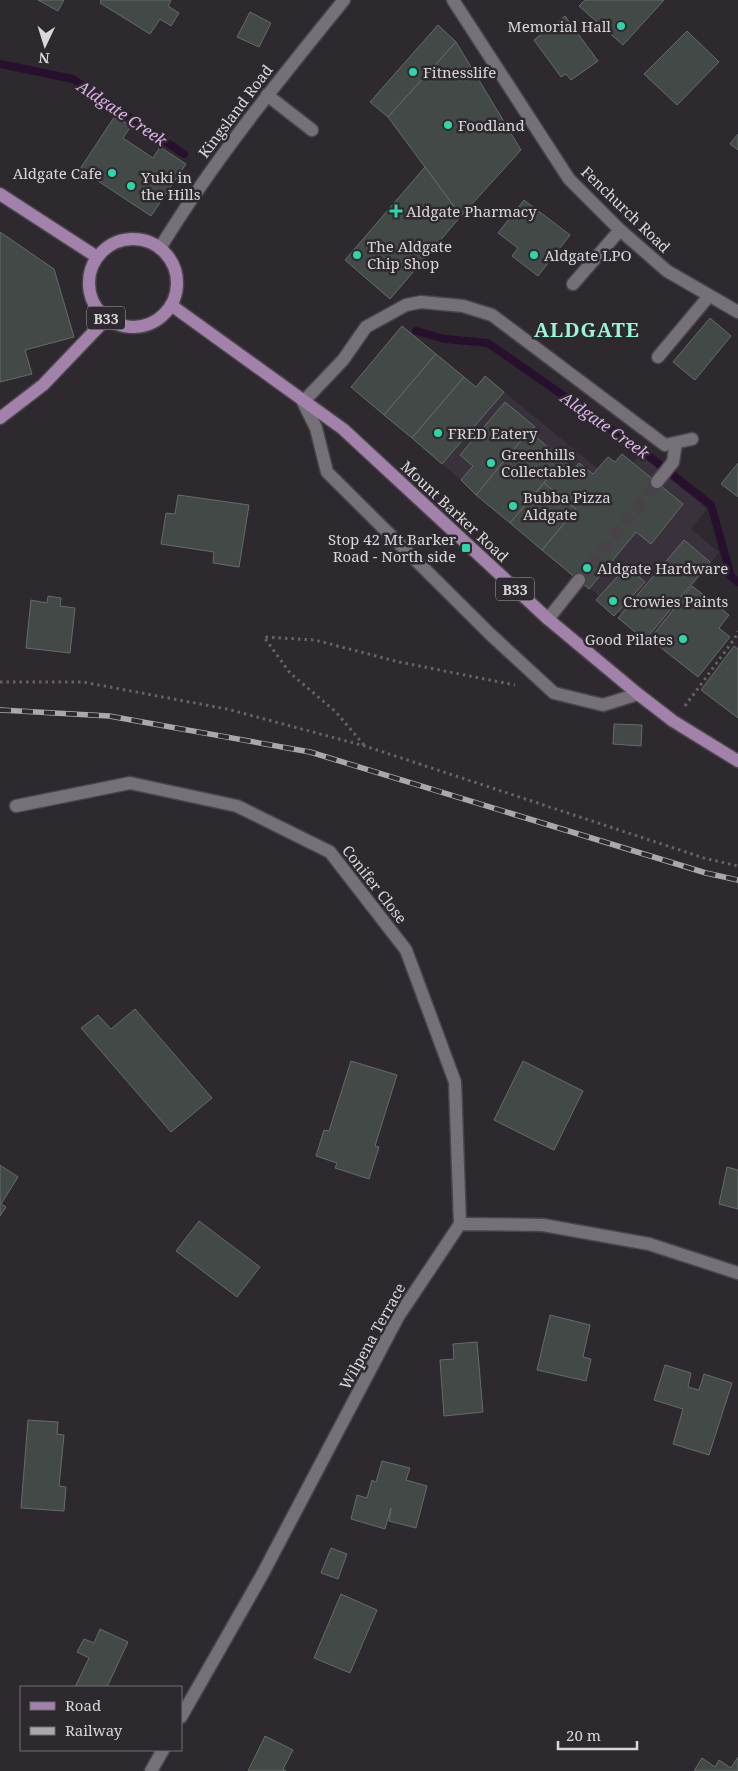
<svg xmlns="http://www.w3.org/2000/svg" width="738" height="1771" viewBox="0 0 738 1771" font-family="'Noto Serif',serif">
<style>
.built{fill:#39313b}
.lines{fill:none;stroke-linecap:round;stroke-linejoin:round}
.stream{stroke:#27102d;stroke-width:8}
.building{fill:#424946;stroke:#646c69}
.minor-tunnel{stroke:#484349;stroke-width:12;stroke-dasharray:12 6;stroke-linecap:butt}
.minor-casing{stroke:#49454a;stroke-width:15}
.major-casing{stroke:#49454a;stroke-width:15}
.path{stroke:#686369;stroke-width:3;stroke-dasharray:2.5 4;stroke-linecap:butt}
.minor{stroke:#767178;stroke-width:12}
.major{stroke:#a281ab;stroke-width:12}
.rail-casing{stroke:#aba8ac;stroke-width:5.5}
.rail{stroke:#2e292f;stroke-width:4;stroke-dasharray:11;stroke-linecap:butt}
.poi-dot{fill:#31d4a9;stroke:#2e292f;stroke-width:2}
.labels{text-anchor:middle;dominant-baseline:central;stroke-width:5;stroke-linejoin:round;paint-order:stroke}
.shield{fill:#2e292f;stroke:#a6a3a7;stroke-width:1}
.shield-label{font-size:14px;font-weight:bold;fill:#dad7db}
.poi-label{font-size:15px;fill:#dad7db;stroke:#2e292f;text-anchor:start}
.street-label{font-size:15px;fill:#dad7db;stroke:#2e292f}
.water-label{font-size:16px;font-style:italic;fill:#dfb1ea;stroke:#2e292f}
.district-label{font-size:20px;font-weight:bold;letter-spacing:1px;fill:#98f5d5;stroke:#2e292f}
</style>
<rect width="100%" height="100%" fill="#2e292f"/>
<polygon class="built" points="402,326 476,387 485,376 598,469 608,457 615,462 622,454 633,463 640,454 707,509 691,529 719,552 693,586 729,615 719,628 730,637 698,677 476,495 461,480 351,387"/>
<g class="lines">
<g class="stream">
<polyline points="0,64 73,79 184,154"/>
<polyline points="416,331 445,339 488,343 641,450 711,505 731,576 738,582"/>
</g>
</g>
<g class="building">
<polygon points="38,0 64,0 58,11"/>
<polygon points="101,0 171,0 168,6 179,13 171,26 160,19 150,34 100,3"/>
<polygon points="585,0 664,0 623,45 579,6"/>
<polygon points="250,12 271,23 259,47 237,37"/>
<polygon points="565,16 598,61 571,80 566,74 561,77 534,40"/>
<polygon points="438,25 456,42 388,117 370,102"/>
<polygon points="687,31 719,62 677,105 644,74"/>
<polygon points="456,42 521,150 461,216 388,117"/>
<polygon points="115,116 131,126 123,138 153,158 160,147 186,164 151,216 80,169"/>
<polygon points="738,134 738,150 730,144"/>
<polygon points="425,167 461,216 390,299 345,260"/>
<polygon points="524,200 570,235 538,276 512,256 518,248 498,233"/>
<polygon points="0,232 54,269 74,337 25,350 32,374 0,382"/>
<polygon points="710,318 731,336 695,380 673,362"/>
<polygon points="402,326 436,354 384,415 351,387"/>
<polygon points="436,354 464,377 412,438 384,415"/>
<polygon points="485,376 504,392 442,464 412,438 464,377 476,387"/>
<polygon points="505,402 535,427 529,431 476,495 461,480 473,466 460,455"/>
<polygon points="529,431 563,460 510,523 476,495"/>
<polygon points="622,454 683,504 651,544 636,532 589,589 542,550 576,509 544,483 563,460 574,469 579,463 593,474 608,457 615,462"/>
<polygon points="738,463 738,497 721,484"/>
<polygon points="544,483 576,509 542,550 510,523"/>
<polygon points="178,495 249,505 239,567 213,563 214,552 161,544 166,513 175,514"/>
<polygon points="684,540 710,562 645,640 618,618"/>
<polygon points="627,566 645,582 614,616 596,600"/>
<polygon points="692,586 729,615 719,628 730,637 698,677 650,639"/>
<polygon points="48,596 61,598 60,606 75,608 70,653 26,648 31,600 47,603"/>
<polygon points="734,646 738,649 738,718 701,690"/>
<polygon points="614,724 642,725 641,746 613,744"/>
<polygon points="135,1009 212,1098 171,1132 81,1028 98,1015 111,1029"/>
<polygon points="351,1061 397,1075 375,1146 379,1147 369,1179 335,1168 337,1163 316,1156 324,1130 329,1131"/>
<polygon points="523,1061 583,1091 554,1150 494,1120"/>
<polygon points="0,1165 18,1177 1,1204 6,1207 0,1216"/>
<polygon points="727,1167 738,1170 738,1209 719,1204"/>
<polygon points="199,1221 260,1267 237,1297 176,1251"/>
<polygon points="550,1315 590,1325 583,1357 591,1359 586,1381 537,1370"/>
<polygon points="477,1342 483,1412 444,1416 440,1360 454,1359 453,1344"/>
<polygon points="665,1365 691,1373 688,1387 699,1390 704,1374 732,1383 709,1455 673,1444 683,1409 654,1400"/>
<polygon points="28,1420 58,1422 57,1434 64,1435 59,1486 66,1487 64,1511 21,1508"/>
<polygon points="382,1461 410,1468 406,1480 427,1486 416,1528 389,1521 391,1508 385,1529 351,1519 357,1495 367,1498 372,1480 376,1482"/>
<polygon points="331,1548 347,1554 338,1579 321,1573"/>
<polygon points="341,1594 377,1610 350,1673 314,1658"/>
<polygon points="100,1629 128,1642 107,1687 75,1687 89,1658 77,1652 84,1639 94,1643"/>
<polygon points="265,1736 293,1750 283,1769 286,1771 248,1771"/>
<polygon points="738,1757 738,1771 694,1771 702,1758 715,1767 719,1760 731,1768"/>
</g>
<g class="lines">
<polyline class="minor-tunnel" points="579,580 657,482"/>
<g class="minor-casing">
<g id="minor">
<polyline points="453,0 569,179 620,230 667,271 738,312"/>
<polyline points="267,95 312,130"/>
<path d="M160 248C214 160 279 80 344 0"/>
<polyline points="573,284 620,230"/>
<polyline points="658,357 709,296"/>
<polyline points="657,482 673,462 676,443"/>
<polyline points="548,619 579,580"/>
<polyline points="638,694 603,705 554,693 490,634 327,472 316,428 303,402 343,360 366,327 406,305 421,302 463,306 492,315 665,445 692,439"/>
<polyline points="16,806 130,783 237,806 330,852 406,950 455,1082 460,1224"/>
<polyline points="181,1717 262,1575 398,1317 460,1224 543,1225 649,1244 738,1273"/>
<polyline points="151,1771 163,1750"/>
</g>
</g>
<g class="major-casing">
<g id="major">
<polyline points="0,194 97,257"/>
<circle cx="133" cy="283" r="44"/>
<polyline points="171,305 343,429 548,619 638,694 673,721 738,761"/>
<polyline points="0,418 43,385 107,318"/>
</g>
</g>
<g class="path">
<polyline points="0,682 83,682 227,709 365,746 704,858 738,866"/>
<polyline points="685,706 735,638 738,631"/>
<polyline points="364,745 336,712 290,673 264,637 315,640 399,662 515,685"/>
</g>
<use href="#minor" class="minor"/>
<use href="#major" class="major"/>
<g class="rail-casing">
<polyline id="rail" points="0,710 109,716 310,752 706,873 738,880"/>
</g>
<use href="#rail" class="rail"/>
</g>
<g class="poi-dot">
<circle cx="621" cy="26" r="5"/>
<circle cx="413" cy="72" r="5"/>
<circle cx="448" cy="125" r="5"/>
<circle cx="112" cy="173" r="5"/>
<circle cx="131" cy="186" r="5"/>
<path d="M393.5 203.5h5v5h5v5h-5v5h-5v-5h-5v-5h5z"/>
<circle cx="357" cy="255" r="5"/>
<circle cx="534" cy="255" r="5"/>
<circle cx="438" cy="433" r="5"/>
<circle cx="491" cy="463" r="5"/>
<circle cx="513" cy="506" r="5"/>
<rect x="461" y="543" width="10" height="10" rx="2.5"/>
<circle cx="587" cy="568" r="5"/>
<circle cx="613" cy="601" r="5"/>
<circle cx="683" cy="639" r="5"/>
</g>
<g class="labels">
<g class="shield">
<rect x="87" y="306.5" width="38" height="23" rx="4"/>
<rect x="496" y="577.5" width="38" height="23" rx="4"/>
</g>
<g class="shield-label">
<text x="106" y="318">B33</text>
<text x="515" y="589">B33</text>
</g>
<g class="poi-label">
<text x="611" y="26" text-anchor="end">Memorial Hall</text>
<text x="423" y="72">Fitnesslife</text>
<text x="458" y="125">Foodland</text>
<text x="102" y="173" text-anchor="end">Aldgate Cafe</text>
<text x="141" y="177">Yuki in<tspan x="141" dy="17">the Hills</tspan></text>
<text x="406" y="211">Aldgate Pharmacy</text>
<text x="367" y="246">The Aldgate<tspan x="367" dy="17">Chip Shop</tspan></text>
<text x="544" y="255">Aldgate LPO</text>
<text x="448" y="433">FRED Eatery</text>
<text x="501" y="454">Greenhills<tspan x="501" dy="17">Collectables</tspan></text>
<text x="523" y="497">Bubba Pizza<tspan x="523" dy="17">Aldgate</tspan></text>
<text x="456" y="539" text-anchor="end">Stop 42 Mt Barker<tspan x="456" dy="17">Road - North side</tspan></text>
<text x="597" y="568">Aldgate Hardware</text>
<text x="623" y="601">Crowies Paints</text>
<text x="673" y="639" text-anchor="end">Good Pilates</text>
</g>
<g class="street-label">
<text transform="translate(235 111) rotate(-53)">Kingsland Road</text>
<text transform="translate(626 209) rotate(44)">Fenchurch Road</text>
<text transform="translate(455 511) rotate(43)">Mount Barker Road</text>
<text transform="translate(375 884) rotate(52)">Conifer Close</text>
<text transform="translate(372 1336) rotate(-61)">Wilpena Terrace</text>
</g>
<g class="water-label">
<text transform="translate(122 113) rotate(34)">Aldgate Creek</text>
<text transform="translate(605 425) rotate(35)">Aldgate Creek</text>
</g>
<g class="district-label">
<text x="587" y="329">ALDGATE</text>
</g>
</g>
<rect x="20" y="1686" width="162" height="65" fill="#2e292f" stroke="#736f74"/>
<rect x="30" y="1702" width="25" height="8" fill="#a281ab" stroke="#736f74"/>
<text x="65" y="1711" font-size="15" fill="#dad7db">Road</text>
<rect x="30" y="1727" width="25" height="8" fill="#aba8ac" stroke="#736f74"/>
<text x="65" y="1736" font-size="15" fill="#dad7db">Railway</text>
<g transform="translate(45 45) rotate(184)" stroke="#2e292f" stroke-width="4" paint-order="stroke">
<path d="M0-4L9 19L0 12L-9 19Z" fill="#dad7db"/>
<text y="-8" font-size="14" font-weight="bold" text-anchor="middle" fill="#dad7db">N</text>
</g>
<path d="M558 1741v8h79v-8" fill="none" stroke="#dad7db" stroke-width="2.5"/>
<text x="566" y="1741" font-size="15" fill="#dad7db" stroke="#2e292f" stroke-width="4" paint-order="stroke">20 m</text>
</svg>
